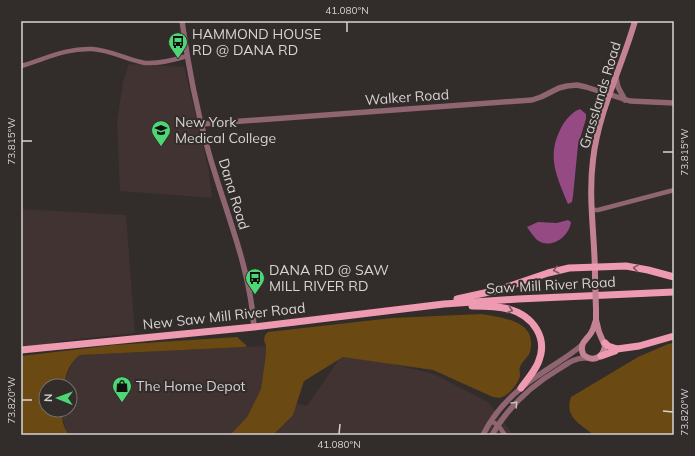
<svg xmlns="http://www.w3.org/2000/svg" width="695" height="456" viewBox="0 0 695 456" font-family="Mulish,sans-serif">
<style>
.built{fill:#403331}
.green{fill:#6a4912}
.water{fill:#954a83}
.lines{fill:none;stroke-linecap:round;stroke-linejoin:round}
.minor{stroke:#8e6570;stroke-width:4.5}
.tertiary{stroke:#8e6570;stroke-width:5.5}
.secondary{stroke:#c48395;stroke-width:6}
.primary{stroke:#ee9ab1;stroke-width:7}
.secondary-bridge{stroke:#c48395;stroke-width:6}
.oneway{stroke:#7d5861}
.oneway2{stroke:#c8bdbf}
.ticks{fill:none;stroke:#d7d3d3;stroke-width:1.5}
.labels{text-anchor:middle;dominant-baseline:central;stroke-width:4;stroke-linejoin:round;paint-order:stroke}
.poi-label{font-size:14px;fill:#d7d3d3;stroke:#322c2b;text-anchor:start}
.street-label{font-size:14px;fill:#d7d3d3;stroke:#322c2b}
.neatline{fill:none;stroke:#d7d3d3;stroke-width:1.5}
.ticks-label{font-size:10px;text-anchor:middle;fill:#d7d3d3}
</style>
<rect width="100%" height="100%" fill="#322c2b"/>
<g class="built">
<polygon points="129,64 184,67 209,171 212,198 120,191 117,122 123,81"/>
<polygon points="21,209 126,215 135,333 62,341 21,350"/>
<polygon points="266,346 266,353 261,389 247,417 230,435 69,435 66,430 62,417 62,410 70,410 70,386 64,386 65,379 73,361 80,355"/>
<polygon points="344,352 434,374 488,402 514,435 258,435 291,402 307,406"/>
</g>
<g class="green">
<path d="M482 314C504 318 538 321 530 352 528 358 522 361 520 367 519 370 520 373 520 376 518 384 508 397 499 398 497 398 495 397 493 397L433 370 343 357 304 381 293 415 273 435H230L247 417 261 389 266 353V346L264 340 265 335 268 332 392 318Z"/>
<path d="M237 337 247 346 245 347 80 355C70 362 65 374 64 386H46V410H62C61 419 64 428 69 435H21V356L114 345Z"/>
<path d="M674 343V435H594C580 424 564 417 571 397L638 357 668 344Z"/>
</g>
<g class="water">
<path d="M580 109 586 114V119L578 145 573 196 572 202 568 204C557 177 546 156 561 128 565 120 572 112 580 109Z"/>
<path d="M568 220 571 222C569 237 551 250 537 240 533 236 530 231 527 227L538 222 557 223Z"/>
</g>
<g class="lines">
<g class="minor">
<path d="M21 66C45 59 66 48 92 49 111 50 127 60 145 63 160 64 174 60 187 56"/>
<polyline points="592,210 598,210 674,190"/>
<polyline points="491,421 498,425 505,435"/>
</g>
<g class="tertiary">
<path d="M182 21C188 65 196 107 208 150 224 208 250 266 254 327"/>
<polyline points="616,78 618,87 625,100"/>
<polyline points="202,124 532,100 541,97 559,88 567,86 577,85 586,87 630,101 674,103"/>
<path d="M483 435C495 410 516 390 539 375 553 365 568 357 582 345"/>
<path d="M492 435C508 407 532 385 559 369 568 363 576 357 587 358"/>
</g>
<g class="secondary">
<path d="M595 276C595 237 588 199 593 160 598 112 622 67 635 21"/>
<path d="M596 310V320L599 332 605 346C603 358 592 363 583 354 579 343 586 341 591 333 594 329 594 325 596 320"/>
</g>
<g class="primary">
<polyline points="457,299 498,290 548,273 569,268 626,266 648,270 674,277"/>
<path d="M472 306C485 306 497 306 509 309 533 316 549 338 538 363 534 372 527 380 521 388"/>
<polyline points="605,343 608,346 617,349"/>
<polyline points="21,350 254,327 444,304 518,299 674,292"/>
<polyline points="601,356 615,351 617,349 639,346 674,336"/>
</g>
<polyline class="secondary-bridge" points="595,276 596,310"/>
</g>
<defs><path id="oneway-chevron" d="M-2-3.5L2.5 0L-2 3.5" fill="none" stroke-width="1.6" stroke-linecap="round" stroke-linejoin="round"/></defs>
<g class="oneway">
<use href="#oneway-chevron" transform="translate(636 268) rotate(-171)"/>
<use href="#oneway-chevron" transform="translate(556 270) rotate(166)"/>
<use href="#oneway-chevron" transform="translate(510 310) rotate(18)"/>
</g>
<use class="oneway2" href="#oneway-chevron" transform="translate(515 404) rotate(-47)"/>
<path class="ticks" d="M347 32V22M22 141H32M663 152H673M22 400H32M663 411 673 412M339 434 340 424"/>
<defs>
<g id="bus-pin" transform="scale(1)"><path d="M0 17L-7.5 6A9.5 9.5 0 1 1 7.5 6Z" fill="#4ed675" stroke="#322c2b"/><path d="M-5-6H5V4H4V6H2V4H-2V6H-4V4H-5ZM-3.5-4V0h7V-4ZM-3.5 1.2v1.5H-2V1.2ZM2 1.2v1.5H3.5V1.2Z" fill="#111"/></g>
<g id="university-pin" transform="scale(1)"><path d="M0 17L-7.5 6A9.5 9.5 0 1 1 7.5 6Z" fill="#4ed675" stroke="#322c2b"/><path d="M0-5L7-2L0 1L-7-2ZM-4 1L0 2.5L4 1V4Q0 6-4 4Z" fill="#111"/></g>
<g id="shop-pin" transform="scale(1)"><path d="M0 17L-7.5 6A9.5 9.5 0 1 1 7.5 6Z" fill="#4ed675" stroke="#322c2b"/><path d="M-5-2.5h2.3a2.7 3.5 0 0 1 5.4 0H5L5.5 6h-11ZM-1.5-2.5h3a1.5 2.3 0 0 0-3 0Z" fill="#111"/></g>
</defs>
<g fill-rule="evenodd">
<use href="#bus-pin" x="178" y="42"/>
<use href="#university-pin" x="161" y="130"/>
<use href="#bus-pin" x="255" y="278"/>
<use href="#shop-pin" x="122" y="386"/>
</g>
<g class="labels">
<g class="poi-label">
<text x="192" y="34">HAMMOND HOUSE<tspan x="192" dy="16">RD @ DANA RD</tspan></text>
<text x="175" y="122">New York<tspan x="175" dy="16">Medical College</tspan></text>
<text x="269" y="270">DANA RD @ SAW<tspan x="269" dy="16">MILL RIVER RD</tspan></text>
<text x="136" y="386">The Home Depot</text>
</g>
<g class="street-label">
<text transform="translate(600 95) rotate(-73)">Grasslands Road</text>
<text transform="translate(407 97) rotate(-4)">Walker Road</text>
<text transform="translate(234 194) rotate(73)">Dana Road</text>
<text transform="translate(551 285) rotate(-3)">Saw Mill River Road</text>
<text transform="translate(224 316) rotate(-6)">New Saw Mill River Road</text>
</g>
</g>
<rect width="695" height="456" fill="none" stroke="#322c2b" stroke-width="44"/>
<g transform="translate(58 398) rotate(271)"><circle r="19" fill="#322c2b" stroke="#746f6e"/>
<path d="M0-3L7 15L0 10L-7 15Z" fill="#4ed675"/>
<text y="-6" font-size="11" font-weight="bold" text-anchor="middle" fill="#d7d3d3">N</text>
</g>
<rect x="22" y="22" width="651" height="412" class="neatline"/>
<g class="ticks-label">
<text x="347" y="14">41.080°N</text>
<text transform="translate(11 141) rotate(-90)" y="4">73.815°W</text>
<text transform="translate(684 152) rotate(-90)" y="4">73.815°W</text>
<text transform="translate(11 400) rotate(-90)" y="4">73.820°W</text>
<text transform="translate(684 412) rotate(-90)" y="4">73.820°W</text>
<text x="339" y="448">41.080°N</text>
</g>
</svg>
